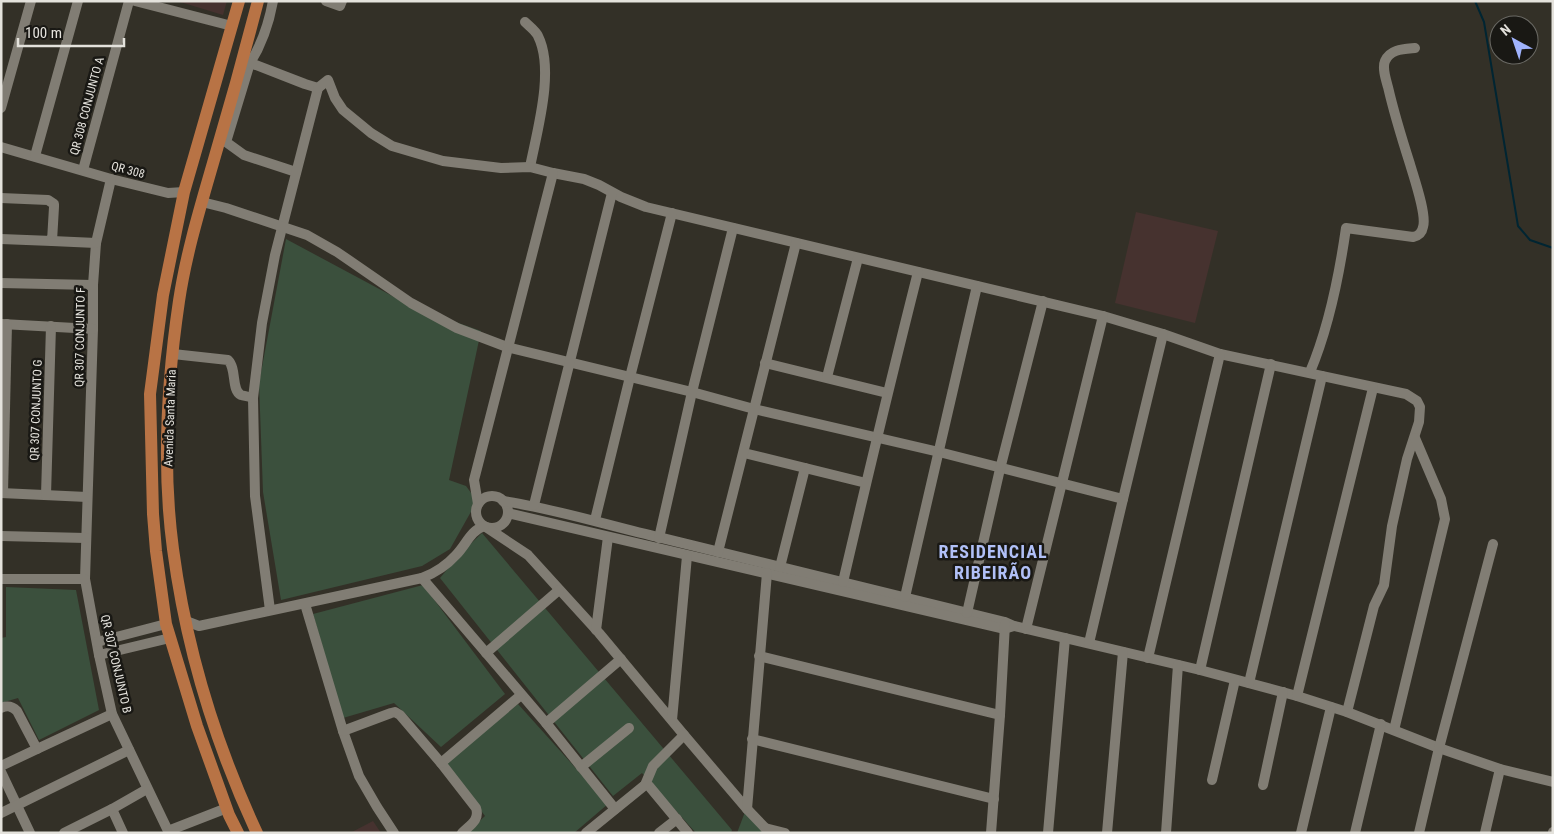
<svg xmlns="http://www.w3.org/2000/svg" width="1554" height="834" viewBox="0 0 1554 834" font-family="'Roboto Condensed',sans-serif">
<style>
.education{fill:#46322f}
.green{fill:#3b503d}
.lines{fill:none;stroke-linecap:round;stroke-linejoin:round}
.stream{stroke:#002532;stroke-width:2}
.minor{stroke:#817d74;stroke-width:10}
.major{stroke:#b87345;stroke-width:12}
.labels{text-anchor:middle;dominant-baseline:central;stroke-width:5;stroke-linejoin:round;paint-order:stroke}
.street-label{font-size:12px;fill:#e4e2dc;stroke:#191814}
.district-label{font-size:18px;font-weight:bold;letter-spacing:1px;fill:#b1c0f7;stroke:#191814}
</style>
<rect width="100%" height="100%" fill="#333027"/>
<g class="education">
<polygon points="177,1 227,1 223,15"/>
<polygon points="1136,212 1218,231 1195,323 1115,303"/>
<polygon points="373,821 381,833 350,833"/>
</g>
<g class="green">
<polygon points="286,239 411,306 481,331 449,480 466,486 477,501 450,549 422,566 281,600 263,492 259,383"/>
<polygon points="482,533 732,830 731,833 696,833 642,773 613,796 440,578 460,554"/>
<polygon points="423,585 505,694 441,747 394,703 343,718 313,614"/>
<polygon points="6,587 76,590 99,710 39,740 18,698 1,703 1,638 6,637"/>
<polygon points="518,704 608,804 574,833 467,833 485,816 446,763"/>
<polygon points="748,804 775,833 737,833"/>
</g>
<g class="lines">
<polyline class="stream" points="1475,1 1484,22 1518,226 1530,240 1553,248"/>
<g class="minor">
<polyline points="135,1 232,26"/>
<path d="M273 1C269 23 262 44 250 63L226 142 244 155 296 172"/>
<polyline points="326,1 340,6 342,1"/>
<path d="M525 22C529 26 536 31 538 36 555 70 537 131 530 167"/>
<polyline points="243,60 305,84 318,88 275,255 262,323 253,398 255,496 270,610"/>
<polyline points="318,88 328,80 335,98 343,110 371,133 392,146 443,161 501,168 530,167 553,173 584,179 599,185 621,197 646,207 1103,316 1163,334 1220,354 1406,394 1417,401 1420,407 1419,422 1407,459 1392,526 1384,585 1374,606 1347,712"/>
<polyline points="1,108 31,1"/>
<polyline points="1,147 111,179 168,193 184,192"/>
<polyline points="35,156 78,1"/>
<polyline points="83,170 129,1"/>
<polyline points="111,179 96,243 93,285 93,329 85,579 99,655 112,714 169,833"/>
<polyline points="1,198 48,200 54,204 54,207 52,241 1,239"/>
<polyline points="202,202 226,208 307,235 337,252 411,303 457,328 507,347 692,392 754,409 939,452 1123,499 1163,334"/>
<polyline points="52,241 96,243"/>
<polyline points="1,283 93,285"/>
<polyline points="2,324 93,329"/>
<path d="M173 354 228 360C237 369 231 390 241 395 245 396 250 397 253 398"/>
<polyline points="765,363 887,393"/>
<path d="M1310 372C1329 327 1339 277 1346 228L1413 237C1418 236 1422 233 1423 227 1427 215 1414 178 1410 164 1402 139 1394 113 1388 87 1386 80 1382 68 1385 61 1390 49 1404 49 1415 48"/>
<polyline points="827,377 858,258"/>
<polyline points="744,453 866,483"/>
<polyline points="1,493 87,497"/>
<polyline points="3,493 7,324"/>
<polyline points="46,495 51,326"/>
<circle cx="492" cy="512" r="16"/>
<path d="M503 501C557 509 609 526 662 538 777 566 891 594 1005 622L1014 626 1200 670 1297 696 1347 712 1439 748 1500 769 1553 782"/>
<polyline points="478,504 474,480 553,173"/>
<polyline points="534,505 612,193"/>
<polyline points="508,513 1004,629 1014,626"/>
<polyline points="595,520 630,377 672,213"/>
<polyline points="486,527 528,555 599,633 684,735 747,809 770,833"/>
<polyline points="1,536 86,538"/>
<polyline points="659,538 692,392 733,228"/>
<polyline points="718,552 796,243"/>
<polyline points="780,567 805,468"/>
<polyline points="422,578 546,723 615,809"/>
<polyline points="1,579 85,579"/>
<path d="M843 582C867 479 892 375 918 272"/>
<polyline points="905,597 977,286"/>
<polyline points="305,604 343,731 359,776 377,807 394,833"/>
<polyline points="967,613 1000,469 1043,301"/>
<path d="M186 621 199 626 422 578C435 573 447 565 456 555 466 545 470 531 484 526"/>
<polyline points="1026,629 1103,316"/>
<polyline points="596,630 608,537"/>
<polyline points="97,642 166,624"/>
<polyline points="1089,643 1123,499"/>
<polyline points="486,653 559,590"/>
<polyline points="99,655 170,638"/>
<polyline points="759,656 1000,715"/>
<polyline points="1148,658 1220,354"/>
<polyline points="1200,670 1271,364"/>
<polyline points="1249,683 1322,376"/>
<polyline points="1297,696 1373,388"/>
<path d="M1 708C8 705 12 706 17 711L37 749 112 714"/>
<polyline points="672,720 687,556"/>
<polyline points="546,723 621,659"/>
<polyline points="1394,730 1445,519 1441,499 1415,438"/>
<path d="M343 731 391 713 395 712 400 715 441 763 476 808C480 820 470 825 462 833"/>
<polyline points="752,739 994,799"/>
<polyline points="441,763 521,695"/>
<polyline points="1,766 37,749"/>
<polyline points="581,767 629,728"/>
<polyline points="1,772 30,833"/>
<polyline points="1212,780 1235,680"/>
<polyline points="645,785 649,786 688,833"/>
<polyline points="1263,785 1283,692"/>
<polyline points="112,809 123,833"/>
<polyline points="747,809 767,573"/>
<polyline points="1,813 129,750"/>
<polyline points="765,828 785,833"/>
<polyline points="168,831 227,808"/>
<polyline points="64,833 112,809 147,789"/>
<polyline points="586,833 645,785 653,766 684,735"/>
<polyline points="659,833 677,819"/>
<polyline points="991,833 1000,715 1005,624"/>
<polyline points="1048,833 1065,638"/>
<polyline points="1107,833 1123,652"/>
<polyline points="1166,833 1178,665"/>
<polyline points="1301,833 1331,707"/>
<polyline points="1355,833 1381,724"/>
<polyline points="1419,833 1439,748 1493,544"/>
<polyline points="1485,833 1500,769"/>
<polyline points="1553,833 1553,832"/>
</g>
<g class="major">
<polyline points="238,833 229,815 197,726 166,624 156,551 153,514 150,394 163,295 184,192 239,1"/>
<path d="M257 833C215 743 186 647 173 549 162 467 167 382 179 301 186 254 200 208 213 163 229 109 244 55 258 1"/>
</g>
</g>
<g class="labels">
<g class="street-label">
<text transform="translate(87 106) rotate(-75)">QR 308 CONJUNTO A</text>
<text transform="translate(128 170) rotate(15)">QR 308</text>
<text transform="translate(80 337) rotate(-89)">QR 307 CONJUNTO F</text>
<text transform="translate(36 410) rotate(-88)">QR 307 CONJUNTO G</text>
<text transform="translate(170 418) rotate(-88)">Avenida Santa Maria</text>
<text transform="translate(116 664) rotate(77)">QR 307 CONJUNTO B</text>
</g>
<g class="district-label">
<text x="993" y="551">RESIDENCIAL<tspan x="993" dy="21">RIBEIRÃO</tspan></text>
</g>
</g>
<rect width="1554" height="834" fill="none" stroke="#e4e2dc" stroke-width="5"/>
<g transform="translate(1514 40) rotate(320)"><circle r="24" fill="#191814" stroke="#6a6964"/>
<path d="M0-4L9 19L0 12L-9 19Z" fill="#a0b3fd"/>
<text y="-8" font-size="14" font-weight="bold" text-anchor="middle" fill="#e4e2dc">N</text>
</g>
<path d="M18 38v8h106v-8" fill="none" stroke="#e4e2dc" stroke-width="2.5"/>
<text x="25" y="38" font-size="15" fill="#e4e2dc" stroke="#191814" stroke-width="4" paint-order="stroke">100 m</text>
</svg>
